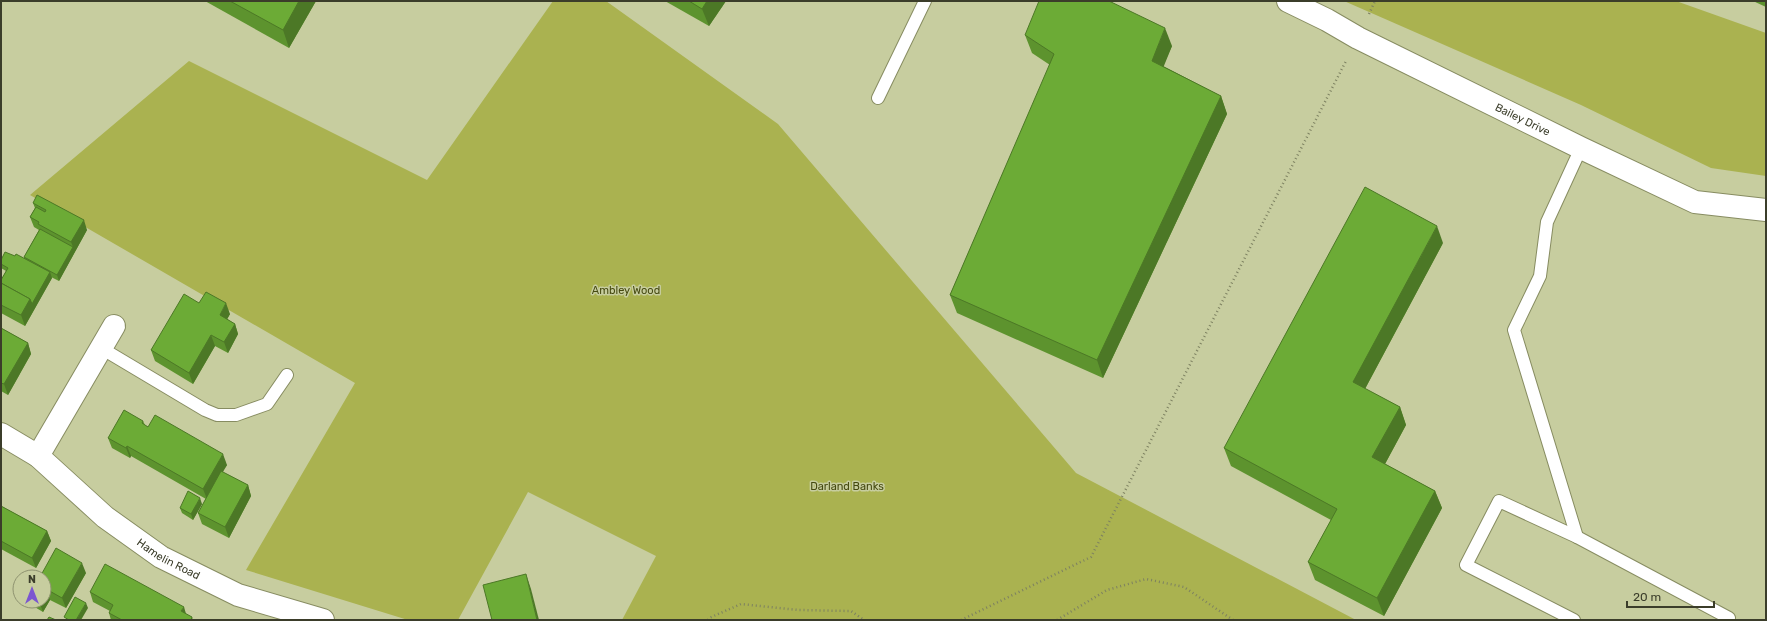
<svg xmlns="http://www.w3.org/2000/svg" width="1767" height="621" viewBox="0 0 1767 621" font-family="Rubik,sans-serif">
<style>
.green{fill:#aab250}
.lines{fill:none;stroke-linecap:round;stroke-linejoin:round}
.lane-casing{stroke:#878c61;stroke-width:14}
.street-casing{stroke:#878c61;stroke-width:24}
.path{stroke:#7d8161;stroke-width:2.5;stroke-dasharray:1 3;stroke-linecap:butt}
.lane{stroke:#fff;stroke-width:12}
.street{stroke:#fff;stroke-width:22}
.wall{fill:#5d932e}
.shaded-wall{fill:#4c7826}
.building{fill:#6cab36;stroke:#4c7826}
.labels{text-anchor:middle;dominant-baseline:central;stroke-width:3;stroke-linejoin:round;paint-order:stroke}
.street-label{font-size:11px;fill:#3b3d2a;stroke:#c7cd9f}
.park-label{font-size:11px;fill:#454910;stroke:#c7cd9f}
</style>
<rect width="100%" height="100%" fill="#c7cd9f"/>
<g class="green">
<polygon points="553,1 606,1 778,124 1076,473 1356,620 622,620 656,556 528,492 458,620 408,620 246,570 355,383 30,195 189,61 427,180"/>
<polygon points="1344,1 1676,1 1766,33 1766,176 1711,168 1581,105"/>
</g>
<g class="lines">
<g class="lane-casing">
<g id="lane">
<polyline points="878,98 925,1"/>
<polyline points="101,348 205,410 217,415 236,415 267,404 287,375"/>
<polyline points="1577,537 1514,330 1540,276 1547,222 1581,148"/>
<polyline points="1574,620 1466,565 1499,501 1577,537 1729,618 1728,620"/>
</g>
</g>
<g class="street-casing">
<g id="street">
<path id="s1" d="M1288 1 1327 20 1358 38 1581 148 1695 202 1766 210"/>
<path id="s2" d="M1 434 38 456 105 517 161 557 238 595 323 620"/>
<polyline points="38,456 114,326"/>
</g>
</g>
<g class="path">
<polyline points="1369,14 1375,1"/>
<polyline points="708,620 709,618 741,604 798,610 851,611 864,620"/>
<polyline points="961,620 1091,557 1346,61"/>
<polyline points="1057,620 1107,590 1146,579 1184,587 1233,620"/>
</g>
<use href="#lane" class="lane"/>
<use href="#street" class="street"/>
</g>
<g class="wall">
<polygon points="205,1 316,1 289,48"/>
<polygon points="665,1 726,1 709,26"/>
<polygon points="1753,1 1766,1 1766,7"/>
<polygon points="1025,35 1172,46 1163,66 1221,96 1227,114 1103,378 957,313 950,295 1050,65 1032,53"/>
<polygon points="33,203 87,230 59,281 51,277 52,278 25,326 1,313 1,280 6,271 1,268 1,260 15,256 24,259 24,257 39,230 34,227 30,217 35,208"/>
<polygon points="1443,243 1365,389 1400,407 1406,425 1385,464 1435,491 1442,508 1384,616 1315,580 1308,562 1331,520 1231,466 1224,448"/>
<polygon points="199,303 230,314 227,319 235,324 238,334 228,353 215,346 193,384 155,361 151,350"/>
<polygon points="1,328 28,343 31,354 8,395 1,391"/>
<polygon points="143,421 145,425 148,427 227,465 222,472 248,485 251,496 229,538 202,524 198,513 206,499 131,456 130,458 112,448 108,438"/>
<polygon points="202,504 193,520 182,513 180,508"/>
<polygon points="1,506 47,531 51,541 36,568 1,549"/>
<polygon points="86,573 66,608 50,600 43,612 33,606 31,601 44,601 44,577"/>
<polygon points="90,592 186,614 192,617 193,620 111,620 109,613 110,611 93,602"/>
</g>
<g class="shaded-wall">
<polygon points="299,1 316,1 289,48 283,30"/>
<polygon points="707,1 726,1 709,26 702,9"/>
<polygon points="1165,28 1172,46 1159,78 1152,61"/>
<polygon points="1221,96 1227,114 1103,378 1097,360"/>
<polygon points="84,220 87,230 59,281 57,275 73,247 71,242"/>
<polygon points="1437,226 1443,243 1359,400 1353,382"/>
<polygon points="50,272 52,278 25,326 21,315 30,299"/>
<polygon points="226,303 230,314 224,325 220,315"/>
<polygon points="235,324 238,334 228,353 224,342"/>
<polygon points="211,335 215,346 193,384 189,373"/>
<polygon points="28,343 31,354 8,395 4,384"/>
<polygon points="1400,407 1406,425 1379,475 1372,457"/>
<polygon points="127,446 131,456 130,458 126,448"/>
<polygon points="223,454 227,465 207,499 203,489"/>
<polygon points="248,485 251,496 229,538 225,527"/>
<polygon points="1435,491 1442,508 1384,616 1377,598"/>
<polygon points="200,498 202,504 193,520 191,514"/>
<polygon points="47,531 51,541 36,568 32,558"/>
<polygon points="82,563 86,573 66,608 62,598"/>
<polygon points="526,574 531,589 539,620 537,620"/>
<polygon points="46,589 50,600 43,612 39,601 44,601 44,594"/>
<polygon points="86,603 88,608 81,620 76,620"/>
<polygon points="184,607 187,617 181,611"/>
</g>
<g class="building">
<polygon points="230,1 299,1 283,30"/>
<polygon points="689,1 707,1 702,9"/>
<polygon points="1039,1 1109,1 1165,28 1152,61 1221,96 1097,360 950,295 1054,54 1025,35"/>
<polygon points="1365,187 1437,226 1353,382 1400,407 1372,457 1435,491 1377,598 1308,562 1337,509 1224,448"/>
<polygon points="37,195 84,220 71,242 38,224 39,222 30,217 36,207 45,212 46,210 33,203"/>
<polygon points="40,229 73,247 57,275 24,257"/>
<polygon points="5,252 15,256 16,254 50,272 32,304 30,299 1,283 1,280 8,268 1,264 1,260"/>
<polygon points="1,283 30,299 21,315 1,305"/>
<polygon points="206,292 226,303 220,315 235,324 224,342 211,335 189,373 151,350 184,294 199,303"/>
<polygon points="1,328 28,343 4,384 1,383"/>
<polygon points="124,410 143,421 142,423 148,427 155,415 223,454 203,489 127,446 126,448 108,438"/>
<polygon points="221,471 248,485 225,527 198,513"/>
<polygon points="188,491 200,498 191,514 180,508"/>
<polygon points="1,506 47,531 32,558 1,541"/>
<polygon points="56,548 82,563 62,598 46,589 44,594 44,577 40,577"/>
<polygon points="105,564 184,607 181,611 192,617 191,620 122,620 109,613 113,605 90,592"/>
<polygon points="526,574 537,620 492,620 483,585"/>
<polygon points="75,597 86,603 76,620 69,620 64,617"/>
<polygon points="49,617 56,620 47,620"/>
</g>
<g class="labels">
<g class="street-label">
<text stroke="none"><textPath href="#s1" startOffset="263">Bailey Drive</textPath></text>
<text stroke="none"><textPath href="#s2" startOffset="210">Hamelin Road</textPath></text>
</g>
<g class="park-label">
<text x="626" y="290">Ambley Wood</text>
<text x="847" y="486">Darland Banks</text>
</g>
</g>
<rect width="1767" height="621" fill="none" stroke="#3b3d2a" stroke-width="4"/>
<g transform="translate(32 589)"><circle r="19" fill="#c7cd9f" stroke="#8f9370"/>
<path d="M0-3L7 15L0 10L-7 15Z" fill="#7b56d0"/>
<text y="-6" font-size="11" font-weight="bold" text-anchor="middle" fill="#3b3d2a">N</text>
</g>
<path d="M1627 601v6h87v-6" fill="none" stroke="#3b3d2a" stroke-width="2"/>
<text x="1633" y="601" font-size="12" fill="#3b3d2a" stroke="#c7cd9f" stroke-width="3" paint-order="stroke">20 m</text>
</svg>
